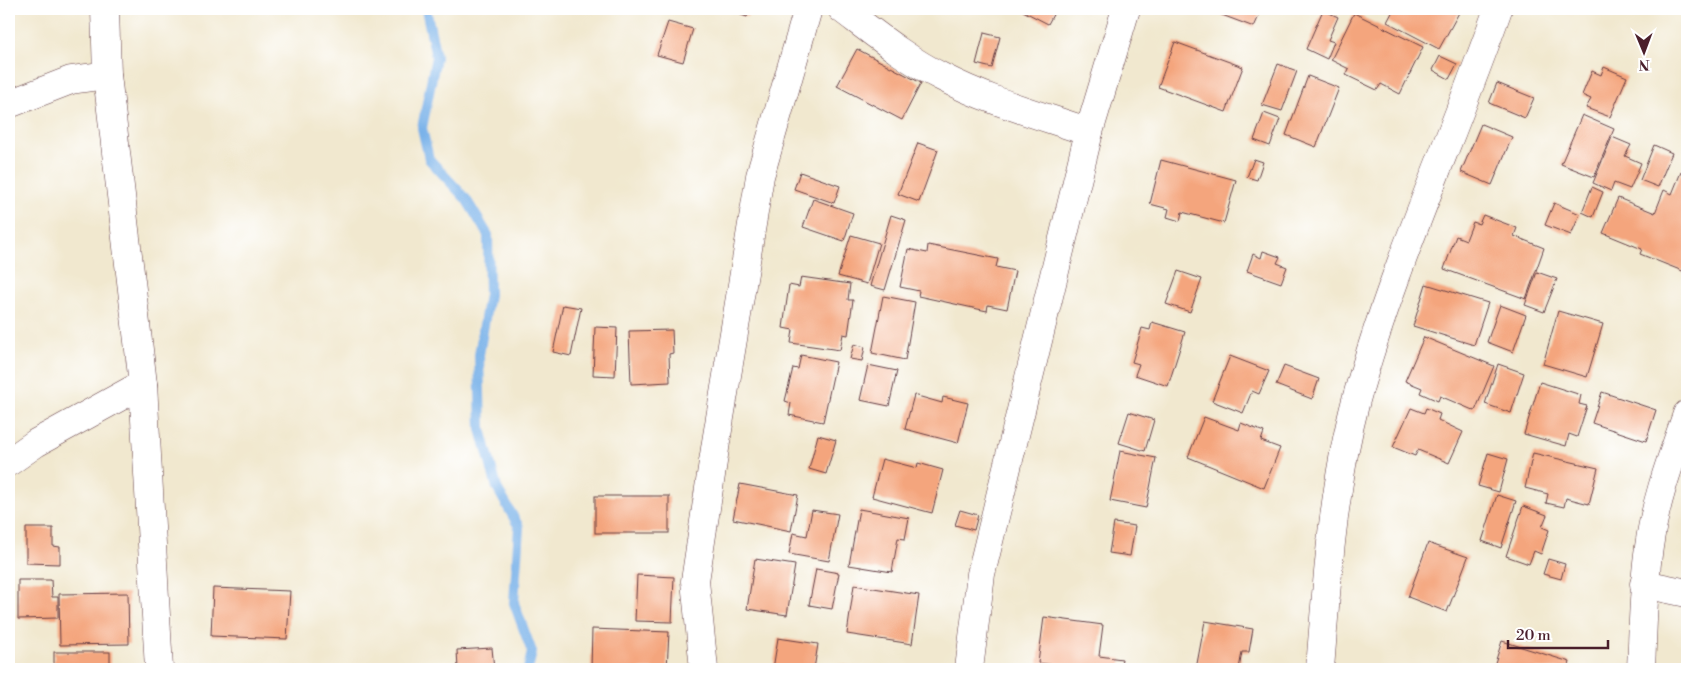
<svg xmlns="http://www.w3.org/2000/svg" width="1696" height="678" viewBox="0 0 1696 678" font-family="'Libre Bodoni',serif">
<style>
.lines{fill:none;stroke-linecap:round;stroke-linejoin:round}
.stream{stroke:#7ab2e9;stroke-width:10}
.building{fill:#f4a57d}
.minor-casing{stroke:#633d44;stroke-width:29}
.minor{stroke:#fff;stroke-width:28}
</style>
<rect width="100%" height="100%" fill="#fff"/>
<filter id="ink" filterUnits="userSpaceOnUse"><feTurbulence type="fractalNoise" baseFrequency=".02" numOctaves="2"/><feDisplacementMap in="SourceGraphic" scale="10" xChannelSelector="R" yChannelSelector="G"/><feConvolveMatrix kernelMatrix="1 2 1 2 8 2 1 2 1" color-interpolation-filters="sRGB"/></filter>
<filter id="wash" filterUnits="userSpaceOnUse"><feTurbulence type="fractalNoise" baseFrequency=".0096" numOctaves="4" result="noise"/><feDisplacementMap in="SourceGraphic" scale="20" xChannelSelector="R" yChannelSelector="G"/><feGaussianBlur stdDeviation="1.12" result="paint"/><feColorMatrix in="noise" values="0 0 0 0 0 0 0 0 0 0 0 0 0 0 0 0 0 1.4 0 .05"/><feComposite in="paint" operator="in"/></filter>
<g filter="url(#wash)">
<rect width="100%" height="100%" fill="#f1e8cf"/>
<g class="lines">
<polyline class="stream" points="426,9 436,57 422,128 429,159 466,199 488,235 489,294 479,355 481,429 497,488 519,527 514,603 532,652 528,669"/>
</g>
<g id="blocks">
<g class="building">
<polygon points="724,9 750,9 747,17"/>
<polygon points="1025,9 1056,9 1048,24 1023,11"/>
<polygon points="1206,9 1262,9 1254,27"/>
<polygon points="1394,9 1461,9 1439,49 1387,22"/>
<polygon points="1323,10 1338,17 1328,40 1334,42 1327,59 1306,49"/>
<polygon points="1354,13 1423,47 1400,94 1381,84 1377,90 1346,75 1349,69 1331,60"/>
<polygon points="668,22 693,29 683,62 657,55"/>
<polygon points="984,33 1000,37 992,68 976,64"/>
<polygon points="1175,42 1243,67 1226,112 1158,87"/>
<polygon points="857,49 921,83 902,120 837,86"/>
<polygon points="1440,56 1457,64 1449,79 1433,70"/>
<polygon points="1278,64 1297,71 1282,111 1262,105"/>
<polygon points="1604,67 1627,77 1610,117 1586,108 1591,99 1582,95 1592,71 1601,75"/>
<polygon points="1308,76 1339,88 1316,147 1286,135"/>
<polygon points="1497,83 1534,98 1525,118 1489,103"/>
<polygon points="1264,113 1280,119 1270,146 1254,140"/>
<polygon points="1582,115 1614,129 1594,177 1561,164"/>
<polygon points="1481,124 1512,137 1492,185 1461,172"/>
<polygon points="1612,137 1631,145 1625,156 1641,163 1630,189 1614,183 1611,191 1593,183"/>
<polygon points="918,143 938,150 919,202 898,194"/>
<polygon points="1654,145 1672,153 1658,187 1640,180"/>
<polygon points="1254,159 1263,162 1257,180 1247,177"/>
<polygon points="1161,160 1236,180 1224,223 1182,212 1180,221 1167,217 1169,209 1150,204"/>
<polygon points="800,172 840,186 834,203 794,189"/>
<polygon points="1681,172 1687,175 1687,267 1685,272 1640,254 1642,249 1603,233 1618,198 1655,213 1664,190 1672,194"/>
<polygon points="1592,187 1603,192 1593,217 1582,212"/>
<polygon points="813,199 853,213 844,241 803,227"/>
<polygon points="1554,203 1580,214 1571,235 1545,225"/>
<polygon points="891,215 906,220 885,290 870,286"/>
<polygon points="1483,215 1517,228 1514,236 1544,248 1526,299 1444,269 1456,236 1466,240 1473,222 1479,224"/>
<polygon points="851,235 879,243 867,284 838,276"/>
<polygon points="928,245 998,259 996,267 1015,271 1007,309 988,305 987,311 918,296 919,291 900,287 908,249 927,253"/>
<polygon points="1263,251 1280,257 1277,263 1287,267 1281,283 1247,271 1253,254 1261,258"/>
<polygon points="1178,271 1202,279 1190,312 1166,304"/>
<polygon points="1537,272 1557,279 1544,312 1525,305"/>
<polygon points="801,277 850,284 848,300 853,300 848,335 843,334 840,350 791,343 793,330 783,328 789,285 799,287"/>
<polygon points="1426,284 1488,303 1474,345 1413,326"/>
<polygon points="883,296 915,302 905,360 872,353"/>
<polygon points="563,305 581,308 571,356 553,352"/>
<polygon points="1500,305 1526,315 1513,352 1487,342"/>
<polygon points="1558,311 1603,324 1587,377 1543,364"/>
<polygon points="1152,322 1185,332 1168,386 1135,375 1139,364 1132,362 1142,328 1150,330"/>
<polygon points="595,327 617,328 615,376 593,375"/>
<polygon points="672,330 673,353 669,354 670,382 631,384 629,331"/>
<polygon points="1424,337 1494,366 1475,411 1440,396 1438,401 1420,393 1422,388 1405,381"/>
<polygon points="854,344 865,347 862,361 850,359"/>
<polygon points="801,355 836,362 823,422 789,415 791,403 785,401 793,368 798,369"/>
<polygon points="1230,356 1269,371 1259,394 1252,391 1243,413 1212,401"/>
<polygon points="1498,364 1524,373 1511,413 1485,404"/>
<polygon points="868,365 897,371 889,406 860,400"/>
<polygon points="1284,366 1319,379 1312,399 1276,385"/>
<polygon points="1540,382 1581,395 1579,404 1587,406 1577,437 1569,434 1566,446 1524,434"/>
<polygon points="1602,392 1656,410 1646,441 1592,423"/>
<polygon points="914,395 942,403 943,397 968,403 958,443 905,429"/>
<polygon points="1411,408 1424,413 1426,408 1440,414 1438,420 1463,432 1449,463 1418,450 1415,456 1393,447"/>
<polygon points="1129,412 1154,420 1145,451 1119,443"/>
<polygon points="1204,417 1239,430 1241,423 1264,432 1261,441 1280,448 1264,488 1188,457"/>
<polygon points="818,435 836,440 826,474 809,469"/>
<polygon points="1120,451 1156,458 1146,508 1110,501"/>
<polygon points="1488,453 1508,459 1499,492 1478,486"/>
<polygon points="1533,453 1598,468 1589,504 1566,498 1564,507 1546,503 1548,494 1525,488"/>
<polygon points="882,459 917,468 918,463 943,470 932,513 872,497"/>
<polygon points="740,484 798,495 791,531 733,519"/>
<polygon points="1497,495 1516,501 1501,548 1482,541"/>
<rect x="595" y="496" width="74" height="37"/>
<polygon points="1523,506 1547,515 1542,527 1549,530 1541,554 1534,551 1529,564 1506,556"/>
<polygon points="859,509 909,518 905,539 898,538 892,572 849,565"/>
<polygon points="812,510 838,514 829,561 789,554 793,533 807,536"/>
<polygon points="960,510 978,515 974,530 955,525"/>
<polygon points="1114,523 1135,526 1130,556 1109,553"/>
<polygon points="26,528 53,528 53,546 60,547 60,564 26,563"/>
<polygon points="1428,543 1468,557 1447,612 1408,597"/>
<polygon points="755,559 795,565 787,615 747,609"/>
<polygon points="1548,559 1565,564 1561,579 1543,574"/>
<polygon points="816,569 839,573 832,609 809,605"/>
<polygon points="637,575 674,577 672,622 635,621"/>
<polygon points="18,580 51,580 52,597 58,597 58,618 18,619"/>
<polygon points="854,585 919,595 912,644 847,634"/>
<polygon points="213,588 290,591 287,639 211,636"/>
<polygon points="128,593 129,644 60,645 59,594"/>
<polygon points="1044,617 1103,625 1099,656 1122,659 1120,669 1087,669 1038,663"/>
<polygon points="1205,621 1253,629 1249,652 1242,652 1239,669 1196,669"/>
<polygon points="592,629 669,632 667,669 591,669"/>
<polygon points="778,638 818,644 814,669 773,669"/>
<polygon points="1502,641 1570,662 1568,669 1493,669"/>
<polygon points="492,648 494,669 458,669 457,650"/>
<rect x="54" y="652" width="56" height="17"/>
<polygon points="840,664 862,668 862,669 839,669"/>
</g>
</g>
</g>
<g filter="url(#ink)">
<use href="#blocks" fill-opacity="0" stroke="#633d44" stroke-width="1"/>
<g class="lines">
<g class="minor-casing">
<g id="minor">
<polyline points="105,9 107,75 143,384 159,669"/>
<path d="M842 9C874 33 906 59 942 77 988 101 1040 115 1089 132"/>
<polyline points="9,104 71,80 107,75"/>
<polyline points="9,462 36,443 143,384"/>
<polyline points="1644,584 1687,593"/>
<polyline points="704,669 695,581 716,442 760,176 808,9"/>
<polyline points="969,669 981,574 1089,132 1126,9"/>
<path d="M1320 669C1327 579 1333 488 1356 400 1393 266 1452 140 1498 9"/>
<path d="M1641 669C1643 628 1643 587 1649 547 1655 501 1672 457 1687 414"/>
</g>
</g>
<use href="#minor" class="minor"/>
</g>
</g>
<rect width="1696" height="678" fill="none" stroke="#fff" stroke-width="30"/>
<g transform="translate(1644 52) rotate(179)" stroke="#ffffff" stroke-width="4" paint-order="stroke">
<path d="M0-4L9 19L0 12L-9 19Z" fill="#4a1f2b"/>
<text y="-8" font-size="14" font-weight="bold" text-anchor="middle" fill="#4a1f2b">N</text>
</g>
<path d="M1508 640v8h100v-8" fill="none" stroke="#4a1f2b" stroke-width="2.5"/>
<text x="1516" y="640" font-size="15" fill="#4a1f2b" stroke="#ffffff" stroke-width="4" paint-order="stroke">20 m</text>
</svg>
